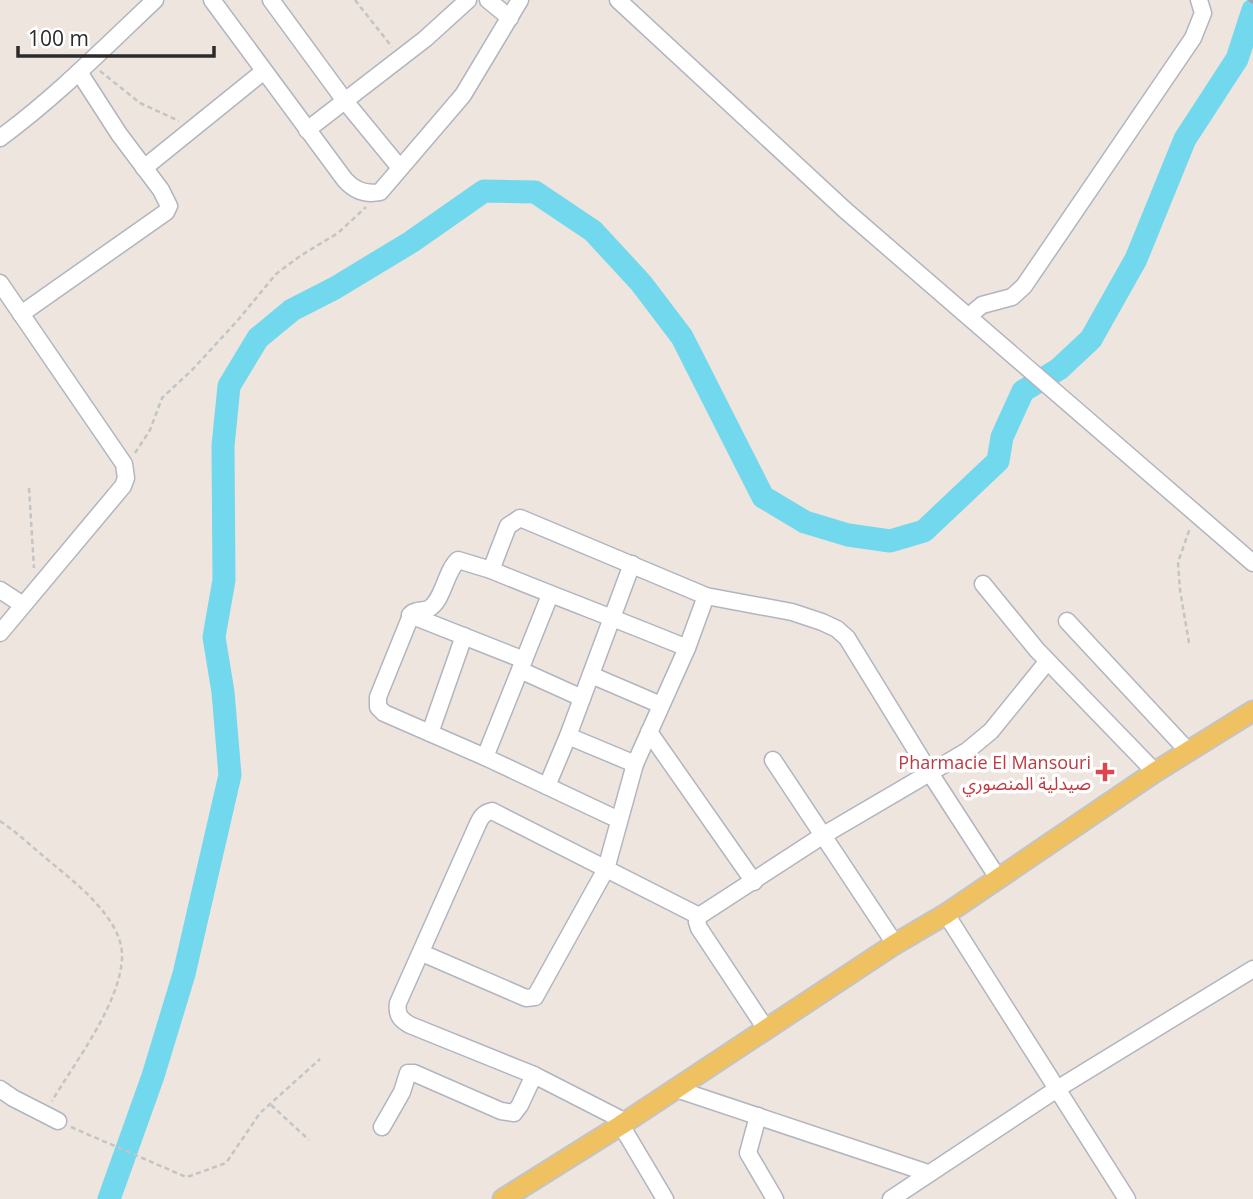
<svg xmlns="http://www.w3.org/2000/svg" width="1253" height="1199" viewBox="0 0 1253 1199" font-family="'Open Sans','Noto Sans Arabic',sans-serif">
<style>
.lines{fill:none;stroke-linecap:round;stroke-linejoin:round}
.river{stroke:#72d8ed;stroke-width:23}
.minor-casing{stroke:#b1b5bf;stroke-width:19}
.major-casing{stroke:#c4c4c4;stroke-width:23}
.path{stroke:#c4c4c4;stroke-width:2.5;stroke-dasharray:5 3.5;stroke-linecap:butt}
.minor{stroke:#fff;stroke-width:16}
.major{stroke:#efc160;stroke-width:19}
.rail{stroke:#a0a5b5;stroke-width:3.5}
.health-dot{fill:#e0444e;stroke:#fff;stroke-width:2.5}
.labels{text-anchor:middle;dominant-baseline:central;stroke-width:7;stroke-linejoin:round;paint-order:stroke}
.health-label{font-size:18px;fill:#be3a42;stroke:#fff;text-anchor:end}
</style>
<rect width="100%" height="100%" fill="#ede5de"/>
<g class="lines">
<polyline class="river" points="109,1199 153,1076 184,974 230,775 223,692 214,637 224,580 223,446 229,386 258,338 292,310 335,288 411,242 484,191 535,192 593,231 641,283 682,337 763,497 805,522 848,535 890,541 924,531 998,461 1002,437 1023,391 1059,369 1091,339 1136,259 1185,139 1237,59 1253,10"/>
<g class="minor-casing">
<g id="minor">
<path d="M212 0 345 180C355 191 366 195 380 192L463 95 520 0"/>
<polyline points="271,0 345,101 400,168"/>
<polyline points="488,0 510,18"/>
<polyline points="618,0 845,210 1253,563"/>
<polyline points="307,130 425,39 468,0"/>
<path d="M0 138C56 97 105 47 155 0"/>
<polyline points="144,168 264,71"/>
<polyline points="0,283 124,464 126,478 123,486 0,633"/>
<polyline points="21,314 166,212 169,206 161,190 119,134 79,72"/>
<polyline points="969,316 982,305 1012,297 1024,286 1193,38 1203,13 1199,0"/>
<path d="M491 570C556 597 622 621 687 648"/>
<polyline points="983,584 1037,650 1155,772"/>
<polyline points="0,590 23,605"/>
<polyline points="550,595 485,757 619,820"/>
<polyline points="410,615 524,660"/>
<polyline points="1067,621 1188,751"/>
<polyline points="520,670 582,698"/>
<polyline points="591,675 661,705"/>
<polyline points="649,732 754,882"/>
<polyline points="430,733 464,636"/>
<polyline points="568,736 635,764"/>
<path d="M485 757 384 713 378 707V697L412 613C417 610 423 611 428 609 443 602 445 572 458 560L491 570 508 526 520 518 706 596 792 612 822 622 837 629 847 638 930 773 998 878"/>
<polyline points="773,760 895,944"/>
<polyline points="547,786 568,736 632,564"/>
<polyline points="946,914 1127,1199"/>
<polyline points="422,953 526,998 535,997 606,869 635,764 687,648 706,596"/>
<polyline points="766,1029 699,928 697,922 699,916 822,836 967,751 991,731 1047,662"/>
<polyline points="0,1089 13,1098 58,1121"/>
<polyline points="676,1089 928,1173"/>
<polyline points="758,1116 748,1153 775,1199"/>
<path d="M626 1122 534 1075 410 1025C401 1020 396 1015 398 1003L476 828C480 819 482 813 492 811L699 916"/>
<polyline points="621,1125 665,1199"/>
<polyline points="382,1127 402,1092 408,1073 414,1073 501,1111 514,1113 520,1105 534,1075"/>
<polyline points="891,1199 1057,1089 1253,969"/>
</g>
</g>
<g class="major-casing">
<polyline id="major" points="503,1199 621,1125 895,944 946,914 1155,772 1253,711"/>
</g>
<g class="path">
<polyline points="355,0 392,47"/>
<polyline points="100,71 140,103 179,121"/>
<polyline points="135,453 150,430 162,398 193,369 238,320 276,274 300,256 338,233 366,207"/>
<polyline points="29,488 34,568"/>
<polyline points="1189,643 1180,590 1178,562 1190,528"/>
<path d="M0 821C15 831 28 843 42 855 69 878 124 917 122 958 120 1004 75 1062 52 1101"/>
<polyline points="271,1105 309,1140"/>
<polyline points="71,1127 186,1177 190,1176 226,1163 260,1113 320,1059"/>
</g>
<use href="#minor" class="minor"/>
<use href="#major" class="major"/>
<polyline class="rail" points="1250,0 1253,2"/>
</g>
<path class="health-dot" d="M1101.5 761.5h7v7h7v7h-7v7h-7v-7h-7v-7h7z"/>
<g class="labels">
<g class="health-label">
<text x="1091" y="762">Pharmacie El Mansouri<tspan x="1091" dy="21">صيدلية المنصوري</tspan></text>
</g>
</g>
<path d="M18 46v10h196v-10" fill="none" stroke="#2b2b2b" stroke-width="3.5"/>
<text x="28" y="46" font-size="21" fill="#2b2b2b" stroke="#ffffff" stroke-width="5" paint-order="stroke">100 m</text>
</svg>
